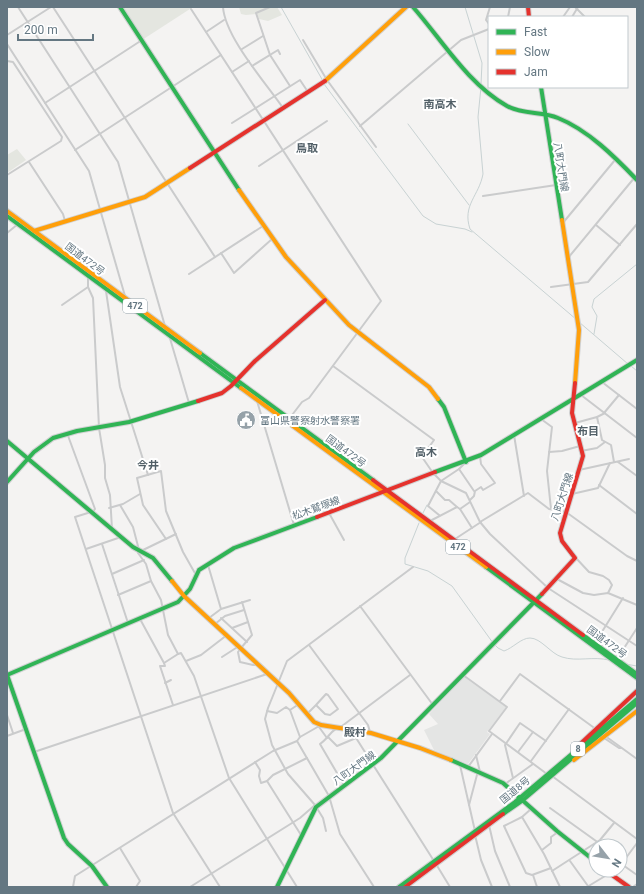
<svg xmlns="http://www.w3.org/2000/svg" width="644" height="894" viewBox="0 0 644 894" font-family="Roboto,'Noto Sans JP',sans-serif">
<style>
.built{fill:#e4e5e4}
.green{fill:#e4e6e0}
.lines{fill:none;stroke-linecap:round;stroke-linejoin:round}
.stream{stroke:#c8d2d3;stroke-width:1}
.fast-casing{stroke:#d0d1d2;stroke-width:6}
.slow-casing{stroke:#d0d1d2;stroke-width:6}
.jam-casing{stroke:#d0d1d2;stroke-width:6}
.street{stroke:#cacbcc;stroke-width:2}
.fast{stroke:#30b455;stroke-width:4}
.slow{stroke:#ff9f0a;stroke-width:4}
.jam{stroke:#e5322d;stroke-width:4}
.labels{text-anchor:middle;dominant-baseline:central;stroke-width:4;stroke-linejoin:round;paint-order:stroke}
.shield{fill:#fff;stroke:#92a0a8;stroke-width:1}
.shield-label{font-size:9px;font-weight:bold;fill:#647782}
.street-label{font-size:10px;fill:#647782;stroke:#fff}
.poi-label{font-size:10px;fill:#647782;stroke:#fff;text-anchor:start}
.neighbourhood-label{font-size:11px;font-weight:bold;fill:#515f67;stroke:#fff}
</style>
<rect width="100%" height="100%" fill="#f4f3f2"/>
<polygon class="built" points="464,677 506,707 487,732 490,734 468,764 434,750 424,730 438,724 429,714"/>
<g class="green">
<polygon points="121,7 193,7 142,40"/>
<polygon points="239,7 277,7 282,15 268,21 259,19 257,14 246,15 241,14"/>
<polygon points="17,149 26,160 7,173 7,155"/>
</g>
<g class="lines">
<g class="stream">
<polyline points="281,7 323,81"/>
<polyline points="465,7 482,63 481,84"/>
<polyline points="324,84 423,216 436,224 465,229 472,232"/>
<path d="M481 87 478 117 483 174C479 196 462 205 470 229L577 320"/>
<polyline points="408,124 469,205"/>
<polyline points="579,322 628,364"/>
<polyline points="594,334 597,316 592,307 594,299 637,264"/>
<polyline points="631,366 637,371"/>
<polyline points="423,513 427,505"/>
<polyline points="419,523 405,558 405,564 428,571 452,586 493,643"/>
<path d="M495 645 498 648 504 651C513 648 521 638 530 638 541 638 551 654 562 657 577 662 593 656 609 660"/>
<polyline points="625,664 637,666"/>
</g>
<g class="fast-casing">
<g id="fast">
<polyline points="120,7 239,190"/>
<path d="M413 7C442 40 468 84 507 106 523 115 542 111 558 118 588 130 615 157 637 180"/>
<polyline points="541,87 562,220"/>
<polyline points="7,216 241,388"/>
<polyline points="200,353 373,480"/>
<polyline points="438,399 444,407 466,462"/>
<polyline points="7,441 133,547 153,558 172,581"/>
<polyline points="435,472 481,455 637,360"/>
<polyline points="7,482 34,452 53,438 77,431 129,422 198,401"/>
<polyline points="486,567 637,678"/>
<polyline points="583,635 637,674"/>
<polyline points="7,675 178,602 190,589 199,570 234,548 317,517"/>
<polyline points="7,675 64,838 68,844 92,866 107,887"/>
<polyline points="451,760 503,783 557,831 596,862"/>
<polyline points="503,814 523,800 637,703"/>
<polyline points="277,887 316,807 381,758 542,594"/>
<polyline points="399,887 515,802 637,699"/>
</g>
</g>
<g class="slow-casing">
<g id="slow">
<polyline points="325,81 406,7"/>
<polyline points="239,190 286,257 349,325 429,387 438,399"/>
<polyline points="7,211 200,353"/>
<polyline points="562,220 579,330 575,383"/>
<polyline points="34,231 145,197 190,168"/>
<polyline points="241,388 486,567"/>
<polyline points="172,581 184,596 289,693 314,722 321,725 371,733 420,748 451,760"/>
<polyline points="574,760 637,711"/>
</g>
</g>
<g class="jam-casing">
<g id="jam">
<polyline points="528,7 529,17"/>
<polyline points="190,168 325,81"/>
<polyline points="198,401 222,393 231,386 255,361 325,300"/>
<polyline points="373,480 583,635"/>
<polyline points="317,517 435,472"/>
<polyline points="542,594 575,558 562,541 560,533 583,456 572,413 575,383"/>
<polyline points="577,747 637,691"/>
<polyline points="605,870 629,887"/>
<polyline points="405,887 503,814"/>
</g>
</g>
<g class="street">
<polyline points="18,7 118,162 165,326"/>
<polyline points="53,7 215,257"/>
<path d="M223 7C225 37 265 82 283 108"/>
<polyline points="270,7 256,13 270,55 290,86"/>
<polyline points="575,7 585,17"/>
<polyline points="191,9 381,301 309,398 302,402 289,419"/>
<polyline points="508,17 510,7"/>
<polyline points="563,17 570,7"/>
<polyline points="572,17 578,7"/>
<polyline points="489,24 486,20 490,7"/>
<polyline points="206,32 224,20"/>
<polyline points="7,35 51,7"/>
<polyline points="303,40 327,80 376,147"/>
<polyline points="7,44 89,171 125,296"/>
<polyline points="242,49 263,36"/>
<polyline points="7,61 13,62 62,137 61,141 7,175"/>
<polyline points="252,66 278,50 280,54"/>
<polyline points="232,72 249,61"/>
<polyline points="45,103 142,40"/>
<polyline points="232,123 300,80 308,92"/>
<polyline points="360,126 461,40 489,29"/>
<polyline points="75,150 221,55"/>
<polyline points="29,162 63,214 65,221"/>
<polyline points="259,166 327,121"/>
<polyline points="483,196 556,185"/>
<polyline points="562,224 615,160"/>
<polyline points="596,225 620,245"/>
<polyline points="7,233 18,224"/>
<polyline points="221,253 234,273 272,239"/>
<polyline points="568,258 635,177"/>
<polyline points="189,274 263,226"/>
<polyline points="88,276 88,287 93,298 99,428 105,465 105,478 110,495 112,529"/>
<polyline points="551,287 588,282 637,224"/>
<polyline points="106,291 120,387 148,475"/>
<polyline points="62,305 88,287"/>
<polyline points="169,335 189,403"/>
<polyline points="333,366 434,440 422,457 433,473 441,481 466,493 480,522 490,534 548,588 637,646"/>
<polyline points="602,382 637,409"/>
<polyline points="581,395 637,438"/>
<polyline points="257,401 294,525"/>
<polyline points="604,413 619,395"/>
<polyline points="597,417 605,413"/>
<polyline points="541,419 552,427 547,471 551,509"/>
<polyline points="575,423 597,417 602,440 611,445 614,462"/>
<polyline points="67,433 95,509 92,513"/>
<polyline points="514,435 524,496"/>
<polyline points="581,451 597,448 605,442"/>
<polyline points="549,452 562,451 580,446"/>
<polyline points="618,462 637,476"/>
<polyline points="459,469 474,491"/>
<polyline points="579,470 629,459"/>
<polyline points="599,485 637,514"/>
<polyline points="436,491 445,500 449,500 457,507"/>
<polyline points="572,494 598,488 610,463"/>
<polyline points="470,500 474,496 475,491 481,487 483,490 495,483 481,464 480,456"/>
<polyline points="120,505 133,527 139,550 138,553 146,564 151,581 161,600 168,635 178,654 181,653 194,676 229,778 297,887"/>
<polyline points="109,508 123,504 140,494"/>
<polyline points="460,509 472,528"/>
<polyline points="91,512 75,517 173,813 220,887"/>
<polyline points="329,513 344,540"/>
<polyline points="439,515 428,506 441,481 459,469 466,462"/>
<polyline points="430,521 457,507 460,509 470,502"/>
<polyline points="480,522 528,493 549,509 566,512 627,556 637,561"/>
<polyline points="166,539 143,505 137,478 161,471 166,511 183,552 196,575"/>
<polyline points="455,539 481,522"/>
<polyline points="102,544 128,623"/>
<polyline points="86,549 121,537"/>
<polyline points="141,551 176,534"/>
<polyline points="575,557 589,572 603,576 609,580 612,585 608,593"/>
<polyline points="208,565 221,609"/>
<polyline points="112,574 144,560"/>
<polyline points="557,579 583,593 594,595 608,593 637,605"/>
<polyline points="118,595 151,581"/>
<polyline points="360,606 433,705"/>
<polyline points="209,618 221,609 250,600"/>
<polyline points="221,618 247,642"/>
<polyline points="140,619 164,663"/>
<polyline points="215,624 225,616 244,610"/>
<polyline points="232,628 248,622"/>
<polyline points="595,643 623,598"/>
<polyline points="309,645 368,725 370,732"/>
<polyline points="241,648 252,635 242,602"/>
<polyline points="241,648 238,652 240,662 253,665 258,665"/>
<polyline points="222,657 239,646"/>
<polyline points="617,659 637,628"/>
<polyline points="186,661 201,655 227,635"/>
<polyline points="463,675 507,707 489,731 547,774"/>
<polyline points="165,683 171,680"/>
<polyline points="500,701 520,674 593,727"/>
<polyline points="299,704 290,710 300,737"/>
<polyline points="173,705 160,666 165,666 164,663 178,654"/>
<polyline points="267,711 277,713 286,707 290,710"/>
<polyline points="307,714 316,705 325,714 330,715 338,709 328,695 326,694 316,705"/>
<polyline points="7,715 13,733"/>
<polyline points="319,727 327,738"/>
<polyline points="351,730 434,861"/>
<polyline points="7,736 26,729"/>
<polyline points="328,737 337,746 356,738"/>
<polyline points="604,738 619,748 621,748"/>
<polyline points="608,738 637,759"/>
<polyline points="297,741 329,796 340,834 374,887"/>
<polyline points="34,752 267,674"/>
<polyline points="518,752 533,732"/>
<polyline points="476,755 480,772"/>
<polyline points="531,761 569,709"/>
<polyline points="255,762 260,770 259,776 261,783 267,781 301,835"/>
<polyline points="460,765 475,831"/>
<polyline points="468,767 492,734"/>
<polyline points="552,776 637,839"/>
<polyline points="513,778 505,745 520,723 546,741"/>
<polyline points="267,781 273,775 307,758"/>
<polyline points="505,784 533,764"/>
<path d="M344 785 320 744C328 739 333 727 342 726L410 675"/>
<polyline points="315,805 288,774 272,745 265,719 268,708 287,661 413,567"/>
<polyline points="469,805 478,771"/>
<polyline points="550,808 603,846"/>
<polyline points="531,809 522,817 544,854 560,887"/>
<polyline points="522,817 504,826 526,873 532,875 551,868"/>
<polyline points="489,825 495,851 510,887"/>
<polyline points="475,835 481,860 492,887"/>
<polyline points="120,848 140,881 136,887"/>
<polyline points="542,850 551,843 551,837 558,832"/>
<polyline points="570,861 588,886"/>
<polyline points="620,863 637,875"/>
<polyline points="436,864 450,887"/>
<polyline points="620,866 637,843"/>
<polyline points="552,871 600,840 614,823"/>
<polyline points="533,875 537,887"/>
<polyline points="73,887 75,876 273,751 297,741 300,737 321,725"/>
<polyline points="190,887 300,818 315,805 323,818 326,831"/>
<polyline points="587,887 615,870"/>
<polyline points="633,887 637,884"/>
</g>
<use href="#fast" class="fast"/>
<use href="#slow" class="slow"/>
<use href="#jam" class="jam"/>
</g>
<defs>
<g id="civic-disc" transform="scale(1)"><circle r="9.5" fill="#96a2a9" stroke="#fff"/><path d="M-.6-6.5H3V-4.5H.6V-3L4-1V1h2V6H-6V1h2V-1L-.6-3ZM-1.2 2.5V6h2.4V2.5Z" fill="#fff"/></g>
</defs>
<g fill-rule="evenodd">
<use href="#civic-disc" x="246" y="420"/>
</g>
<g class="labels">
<g class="shield">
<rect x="123" y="299" width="24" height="14" rx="3"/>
<rect x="446" y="540" width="24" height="14" rx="3"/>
<rect x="571" y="742" width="14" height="14" rx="3"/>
</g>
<g class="shield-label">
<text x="135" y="306">472</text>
<text x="458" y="547">472</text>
<text x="578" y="749">8</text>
</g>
<g class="street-label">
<text transform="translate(561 167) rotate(81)">八町大門線</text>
<text transform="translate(85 259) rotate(37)">国道472号</text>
<text transform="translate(346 451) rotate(36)">国道472号</text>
<text transform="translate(562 497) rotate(-72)">八町大門線</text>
<text transform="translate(316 508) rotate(-20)">松木鷲塚線</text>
<text transform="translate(607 642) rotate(36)">国道472号</text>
<text transform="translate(354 768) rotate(-36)">八町大門線</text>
<text transform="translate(515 790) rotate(-40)">国道8号</text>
</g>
<g class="poi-label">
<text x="260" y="420">富山県警察射水警察署</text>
</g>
<g class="neighbourhood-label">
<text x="440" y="104">南高木</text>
<text x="307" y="148">鳥取</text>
<text x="588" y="431">布目</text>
<text x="426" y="452">高木</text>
<text x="148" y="465">今井</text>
<text x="355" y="732">殿村</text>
</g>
</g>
<rect width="644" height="894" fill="none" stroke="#647782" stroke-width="16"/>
<rect x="488" y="16" width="140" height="72" fill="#ffffff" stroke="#c1c9cd"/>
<rect x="496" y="29" width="20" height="6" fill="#30b455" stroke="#c1c9cd"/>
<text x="524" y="36" font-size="12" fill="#647782">Fast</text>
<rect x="496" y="49" width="20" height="6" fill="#ff9f0a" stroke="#c1c9cd"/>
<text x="524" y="56" font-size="12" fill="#647782">Slow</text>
<rect x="496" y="69" width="20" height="6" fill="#e5322d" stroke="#c1c9cd"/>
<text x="524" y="76" font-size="12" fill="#647782">Jam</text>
<g transform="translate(608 858) rotate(121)"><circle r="19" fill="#ffffff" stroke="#c1c9cd"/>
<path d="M0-3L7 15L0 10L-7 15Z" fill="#96a2a9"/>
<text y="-6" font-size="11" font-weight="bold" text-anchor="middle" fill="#647782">N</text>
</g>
<path d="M18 34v6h75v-6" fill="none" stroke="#647782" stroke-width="2"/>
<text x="24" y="34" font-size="12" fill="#647782" stroke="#ffffff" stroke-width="3" paint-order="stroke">200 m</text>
</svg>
